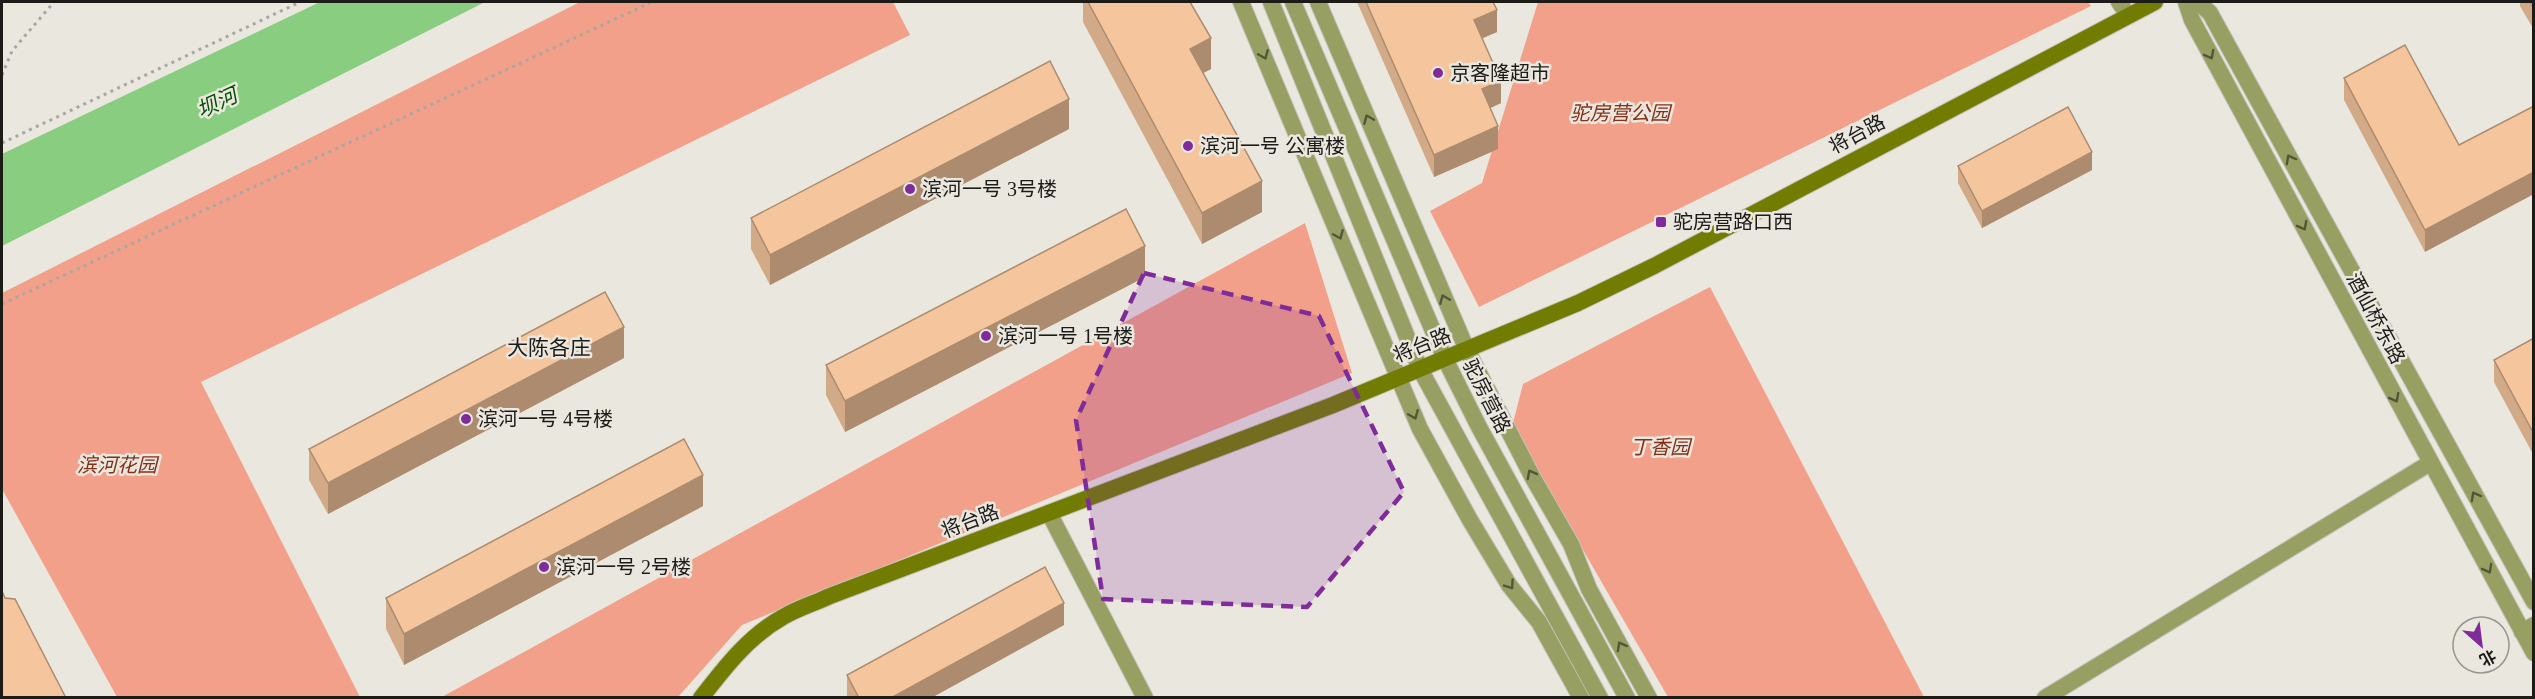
<svg xmlns="http://www.w3.org/2000/svg" width="2535" height="699" viewBox="0 0 2535 699" font-family="'Times New Roman','Noto Sans SC',serif">
<style>
.green{fill:#f2a08a}
.water{fill:#88cd80}
.lines{fill:none;stroke-linecap:round;stroke-linejoin:round}
.minor-casing{stroke:#c5c2bb;stroke-width:18}
.tertiary-casing{stroke:#c5c2bb;stroke-width:18}
.secondary-casing{stroke:#c5c2bb;stroke-width:18}
.path{stroke:#a9a7a1;stroke-width:3;stroke-dasharray:3 4.5;stroke-linecap:butt}
.minor{stroke:#97a062;stroke-width:16}
.tertiary{stroke:#97a062;stroke-width:16}
.secondary{stroke:#717c00;stroke-width:16}
.wall{fill:#d3aa87}
.shaded-wall{fill:#ac8b6e}
.building{fill:#f5c69d;stroke:#ac8b6e;stroke-width:1.5}
.oneway{stroke:#535739}
.marked{fill:#802b9a;fill-opacity:0.2;stroke:#802b9a;stroke-width:4.5;stroke-dasharray:12 8;stroke-linejoin:round}
.poi-dot{fill:#802b9a;stroke:#eae7df;stroke-width:2}
.labels{text-anchor:middle;dominant-baseline:central;stroke-width:5;stroke-linejoin:round;paint-order:stroke}
.poi-label{font-size:20px;fill:#1c1b18;stroke:#eae7df;text-anchor:start}
.park-label{font-size:20px;font-style:italic;fill:#862e16;stroke:#eae7df}
.street-label{font-size:20px;fill:#1c1b18;stroke:#eae7df}
.water-label{font-size:21px;font-style:italic;fill:#034f00;stroke:#eae7df}
.neighbourhood-label{font-size:21px;fill:#1c1b18;stroke:#eae7df}
</style>
<rect width="100%" height="100%" fill="#eae7df"/>
<g class="green">
<polygon points="580,2 893,2 910,35 201,382 360,697 117,697 2,489 2,293"/>
<polygon points="1538,2 2088,2 2091,6 1479,307 1430,211 1482,183"/>
<polygon points="1305,223 1352,373 742,625 678,697 440,698"/>
<polygon points="1710,287 1924,697 1668,697 1512,427 1523,384"/>
</g>
<polygon class="water" points="320,2 485,2 2,246 2,154"/>
<g class="lines">
<g class="minor-casing">
<g id="minor">
<polyline points="1241,2 1420,429 1470,520 1509,585 1539,622 1581,698"/>
<polyline points="1318,2 1467,350 1533,478 1571,544 1589,589 1649,698"/>
<polyline points="2119,2 2128,15"/>
<polyline points="1049,513 1145,698"/>
<polyline points="2522,632 2534,625"/>
<polyline points="2045,698 2430,463"/>
</g>
</g>
<g class="tertiary-casing">
<g id="tertiary">
<polyline points="1271,2 1420,369 1600,698"/>
<polyline points="1293,2 1445,359 1479,427 1627,698"/>
<polyline points="2186,2 2192,20 2534,653"/>
<polyline points="2198,2 2210,13 2534,602"/>
</g>
</g>
<g class="secondary-casing">
<path id="secondary" d="M701 698C725 667 749 636 783 617 798 608 815 603 830 596L1333 405 1578 303 1654 266 2155 2"/>
</g>
<g class="path">
<polyline points="2,75 12,51 54,2"/>
<polyline points="2,143 300,2"/>
<polyline points="2,304 652,2"/>
</g>
<use href="#minor" class="minor"/>
<use href="#tertiary" class="tertiary"/>
<use href="#secondary" class="secondary"/>
</g>
<g class="wall">
<polygon points="1083,2 1190,2 1211,69 1203,73 1262,212 1202,244 1083,22"/>
<polygon points="1357,2 1493,2 1497,32 1482,38 1501,103 1490,108 1498,149 1434,177"/>
<polygon points="2520,2 2534,2 2534,30 2520,6"/>
<polygon points="2344,78 2459,145 2425,252 2344,100"/>
<polygon points="1069,129 770,285 751,249 751,218"/>
<polygon points="1958,166 2092,170 1982,228 1958,183"/>
<polygon points="1145,277 845,432 826,395 826,365"/>
<polygon points="2534,338 2534,456 2494,382 2494,360"/>
<polygon points="624,358 328,514 309,480 309,449"/>
<polygon points="703,506 404,665 386,629 386,598"/>
<polygon points="1064,625 931,698 847,698 847,675"/>
</g>
<g class="shaded-wall">
<polygon points="1497,10 1497,32 1474,42 1474,20"/>
<polygon points="1211,38 1211,69 1190,80 1190,49"/>
<polygon points="1501,81 1501,103 1482,112 1482,89"/>
<polygon points="1069,99 1069,129 770,285 770,255"/>
<polygon points="1498,126 1498,149 1434,177 1434,155"/>
<polygon points="2092,152 2092,170 1982,228 1982,211"/>
<polygon points="2534,172 2534,194 2425,252 2425,230"/>
<polygon points="1262,181 1262,212 1202,244 1202,213"/>
<polygon points="1145,246 1145,277 845,432 845,401"/>
<polygon points="624,327 624,358 328,514 328,483"/>
<polygon points="703,475 703,506 404,665 404,634"/>
<polygon points="1064,603 1064,625 931,698 891,698"/>
</g>
<g class="building">
<polygon points="1088,2 1190,2 1211,38 1190,49 1262,181 1202,213"/>
<polygon points="1366,2 1493,2 1497,10 1474,20 1501,81 1482,89 1498,126 1434,155"/>
<polygon points="2530,2 2534,2 2534,9"/>
<polygon points="2405,45 2459,145 2534,106 2534,172 2425,230 2344,78"/>
<polygon points="1050,61 1069,99 770,255 751,218"/>
<polygon points="2068,107 2092,152 1982,211 1958,166"/>
<polygon points="1126,209 1145,246 845,401 826,365"/>
<polygon points="605,292 624,327 328,483 309,449"/>
<polygon points="2534,338 2534,434 2494,360"/>
<polygon points="684,439 703,475 404,634 386,598"/>
<polygon points="1045,567 1064,603 891,698 855,698 858,696 847,675"/>
<polygon points="2,591 5,598 15,599 66,698 2,698"/>
</g>
<defs><path id="oneway-chevron" d="M-2-3.5L2.5 0L-2 3.5" fill="none" stroke-width="1.6" stroke-linecap="round" stroke-linejoin="round" transform="scale(1.5)"/></defs>
<g class="oneway">
<use href="#oneway-chevron" transform="translate(1264 55) rotate(67)"/>
<use href="#oneway-chevron" transform="translate(2210 55) rotate(62)"/>
<use href="#oneway-chevron" transform="translate(1368 119) rotate(-113)"/>
<use href="#oneway-chevron" transform="translate(2290 159) rotate(-119)"/>
<use href="#oneway-chevron" transform="translate(2303 226) rotate(62)"/>
<use href="#oneway-chevron" transform="translate(1339 235) rotate(67)"/>
<use href="#oneway-chevron" transform="translate(1444 299) rotate(-112)"/>
<use href="#oneway-chevron" transform="translate(2395 398) rotate(62)"/>
<use href="#oneway-chevron" transform="translate(1414 415) rotate(67)"/>
<use href="#oneway-chevron" transform="translate(1531 474) rotate(-118)"/>
<use href="#oneway-chevron" transform="translate(2475 496) rotate(-119)"/>
<use href="#oneway-chevron" transform="translate(2488 569) rotate(61)"/>
<use href="#oneway-chevron" transform="translate(1510 585) rotate(55)"/>
<use href="#oneway-chevron" transform="translate(1621 646) rotate(-119)"/>
</g>
<path class="marked" d="M1144 273 1319 316 1404 492 1307 607 1103 599 1076 420Z"/>
<g class="poi-dot">
<circle cx="1438" cy="73" r="6"/>
<circle cx="1188" cy="146" r="6"/>
<circle cx="910" cy="189" r="6"/>
<rect x="1655" y="216" width="12" height="12" rx="3"/>
<circle cx="986" cy="336" r="6"/>
<circle cx="466" cy="419" r="6"/>
<circle cx="544" cy="567" r="6"/>
</g>
<g class="labels">
<g class="poi-label">
<text x="1450" y="73">京客隆超市</text>
<text x="1200" y="146">滨河一号 公寓楼</text>
<text x="922" y="189">滨河一号 3号楼</text>
<text x="1673" y="222">驼房营路口西</text>
<text x="998" y="336">滨河一号 1号楼</text>
<text x="478" y="419">滨河一号 4号楼</text>
<text x="556" y="567">滨河一号 2号楼</text>
</g>
<g class="park-label">
<text x="1620" y="113">驼房营公园</text>
<text x="1660" y="447">丁香园</text>
<text x="117" y="465">滨河花园</text>
</g>
<g class="street-label">
<text transform="translate(1857 134) rotate(-28)">将台路</text>
<text transform="translate(2376 318) rotate(62)">酒仙桥东路</text>
<text transform="translate(1422 345) rotate(-22)">将台路</text>
<text transform="translate(1487 396) rotate(63)">驼房营路</text>
<text transform="translate(970 521) rotate(-21)">将台路</text>
</g>
<g class="water-label">
<text transform="translate(217 103) rotate(-25)">坝河</text>
</g>
<g class="neighbourhood-label">
<text x="549" y="348">大陈各庄</text>
</g>
</g>
<rect width="2535" height="699" fill="none" stroke="#1c1b18" stroke-width="6"/>
<g transform="translate(2481 645) rotate(152)"><circle r="28" fill="#eae7df" stroke="#98958f" stroke-width="1.5"/>
<path d="M0-4.5L10 22L0 15L-10 22Z" fill="#802b9a"/>
<text y="-9" font-size="16" font-weight="bold" text-anchor="middle" fill="#1c1b18">北</text>
</g>
</svg>
